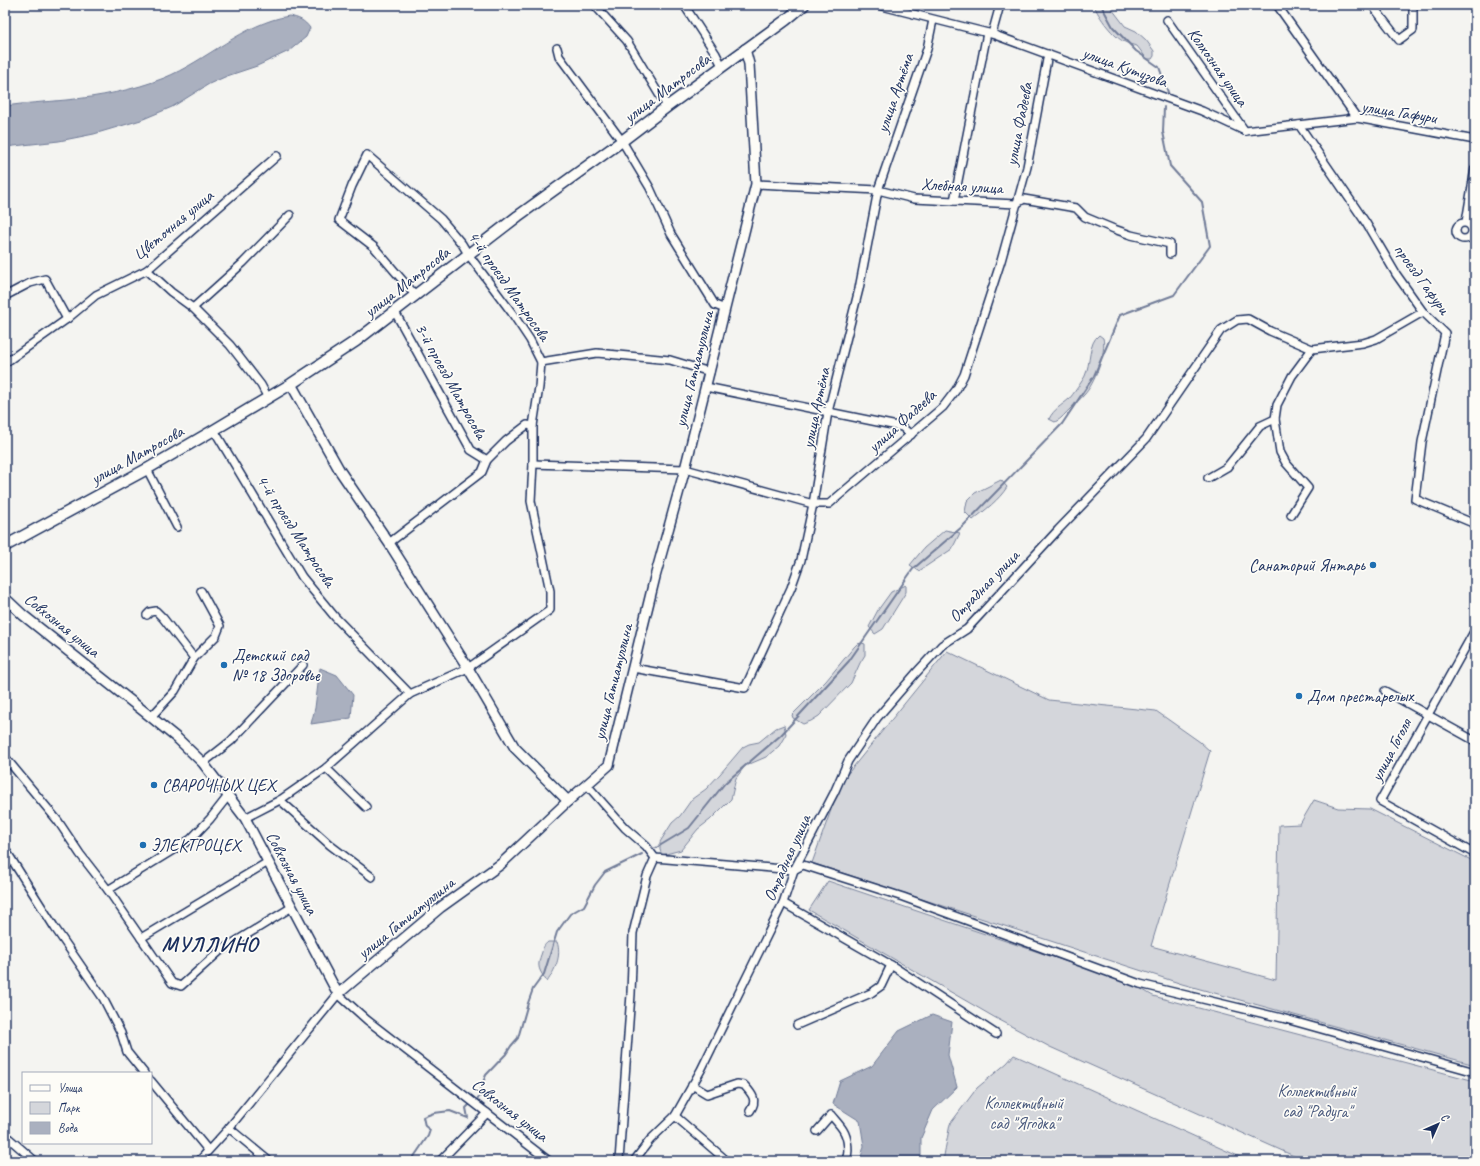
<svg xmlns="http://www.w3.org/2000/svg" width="1480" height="1166" viewBox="0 0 1480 1166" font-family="Caveat,sans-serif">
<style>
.green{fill:#d4d6db;stroke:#78829c}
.water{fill:#aab0bf;stroke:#717c98}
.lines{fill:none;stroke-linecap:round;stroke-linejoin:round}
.stream{stroke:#717c98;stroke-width:2}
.minor-casing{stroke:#1b2f5e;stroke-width:10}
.tertiary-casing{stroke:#1b2f5e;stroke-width:12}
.secondary-casing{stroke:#1b2f5e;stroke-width:13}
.minor{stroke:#fdfcf7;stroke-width:7}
.tertiary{stroke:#fdfcf7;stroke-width:9}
.secondary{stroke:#fdfcf7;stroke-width:10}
.poi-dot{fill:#1f6fb2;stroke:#fdfcf7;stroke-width:1.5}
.labels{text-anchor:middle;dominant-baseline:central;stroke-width:3.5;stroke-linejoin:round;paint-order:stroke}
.street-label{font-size:17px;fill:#1b2f5e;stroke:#fdfcf7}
.poi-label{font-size:17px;fill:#1b2f5e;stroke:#fdfcf7;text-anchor:start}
.park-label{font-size:17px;fill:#49597d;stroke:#fdfcf7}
.district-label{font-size:21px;font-weight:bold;letter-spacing:1px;fill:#1b2f5e;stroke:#fdfcf7}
</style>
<rect width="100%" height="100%" fill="#f4f4f1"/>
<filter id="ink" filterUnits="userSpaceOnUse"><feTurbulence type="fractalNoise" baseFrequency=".025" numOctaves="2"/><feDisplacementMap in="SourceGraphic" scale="8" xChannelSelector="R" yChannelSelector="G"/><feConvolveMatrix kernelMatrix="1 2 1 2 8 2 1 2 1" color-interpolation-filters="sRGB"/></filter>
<g filter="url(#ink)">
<g class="green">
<path d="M1094 5H1109L1125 26 1136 31 1146 40 1154 51V56L1152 59H1147L1137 46C1133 45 1128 44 1125 42 1114 38 1098 16 1094 5Z"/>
<path d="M1099 335 1103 338C1107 352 1094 385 1084 395 1080 400 1075 403 1071 408 1065 413 1062 419 1055 422L1049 419C1054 409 1061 406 1069 399 1072 396 1083 380 1085 376 1091 363 1088 343 1099 335Z"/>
<path d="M1001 480 1007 487C999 500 985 510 973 520L965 512 967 501 975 493Z"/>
<polygon points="945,530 960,533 952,549 919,571 910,565 924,548"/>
<polygon points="906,585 906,592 883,629 875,634 869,627 878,610 891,592"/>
<polygon points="862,643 865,644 865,655 860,663 851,683 819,716 811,721 803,724 793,718 792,715 826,681 854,647 857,644"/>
<polygon points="947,651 1049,700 1156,711 1200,742 1210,751 1151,946 1276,980 1279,825 1300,824 1314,800 1338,808 1370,809 1475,862 1475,1065 1182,984 812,863 841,782"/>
<polygon points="784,725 786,734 779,746 766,757 745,766 736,778 731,799 710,820 698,829 681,850 662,855 660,850 660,842 672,823 680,816 692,799 706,789 720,774 743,747 749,744 759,742 776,728"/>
<polygon points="828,881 1133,984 1153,996 1475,1081 1475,1161 1305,1161 1050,1047 994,1017 809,910"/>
<path d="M548 942H557C562 956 555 970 547 982 539 969 536 968 542 952 543 948 544 945 548 942Z"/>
<polygon points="1014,1055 1249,1161 943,1161 950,1124 977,1088 1007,1063"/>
</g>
<g class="water">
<path d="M289 16C299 18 304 20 310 28L306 37 289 51 257 66 227 76 209 84 172 107 141 120 94 134 59 141 5 147V106C25 103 46 102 66 100 99 97 133 90 164 78 206 61 244 23 289 16Z"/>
<polygon points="320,668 337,675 353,695 351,718 311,724 315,708"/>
<polygon points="932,1015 952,1022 948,1055 957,1087 933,1110 921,1138 921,1161 860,1161 864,1146 860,1121 833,1104 840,1081 872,1066 899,1031"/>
</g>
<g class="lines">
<g class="stream">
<polyline points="1101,5 1113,27 1136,51 1159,67 1169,95"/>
<polyline points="656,848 689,828 725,783 781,735 849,661 913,569 963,526 1062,424 1094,376 1120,315 1174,295 1210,246 1202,202 1170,166 1163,132 1164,107"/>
<polyline points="477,1100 480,1096 479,1092 486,1075 506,1054 511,1046 518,1038 528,1003 533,989 544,974 557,932 570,914 584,906 595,885 605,872 642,854"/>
<polyline points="411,1161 428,1136 430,1130 425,1126 423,1117 434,1113 450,1111 468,1118 466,1108 469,1105"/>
</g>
<g class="minor-casing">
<g id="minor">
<polyline points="684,5 716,54 722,66"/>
<polyline points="878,5 992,34 1202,111 1245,131"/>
<polyline points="1277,5 1357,118"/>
<polyline points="1372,5 1399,40 1413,30 1413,5"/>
<polyline points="597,8 627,41 660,96 668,106"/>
<polyline points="1167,20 1245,131"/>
<polyline points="992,34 1000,5"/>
<polyline points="557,48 559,56 622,141 650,188 671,234 715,305 725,309"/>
<polyline points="1299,125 1366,223 1396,274 1423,312 1445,333 1422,442 1415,499 1475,524"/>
<polyline points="1245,131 1357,118 1475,140"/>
<polyline points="756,184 878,190 914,199 1016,204 1024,199 1076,208 1085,217 1114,229 1131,235 1170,244 1170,254"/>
<polyline points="954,201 987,33"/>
<polyline points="1466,222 1475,168"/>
<circle cx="1464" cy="231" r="8"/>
<polyline points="147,270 171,292 193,308 230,345 261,385 268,398"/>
<polyline points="5,296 30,283 45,279 67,319"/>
<polyline points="193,308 243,263 290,215"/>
<polyline points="395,312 471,450 487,460"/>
<polyline points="541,362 597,353 670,360 710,372"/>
<polyline points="5,363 67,319 96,295 147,270 277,156"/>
<polyline points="706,387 902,427 911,435"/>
<polyline points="214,430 302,577 335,617 410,694"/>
<polyline points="533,464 685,469 813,504 829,504 943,407 956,390 964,375 1001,261 1027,167 1048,54"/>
<polyline points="147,469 177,527"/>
<polyline points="1208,478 1227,467 1260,426 1275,419"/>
<polyline points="1291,515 1308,488 1286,463 1280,452 1275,419 1277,405 1292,376 1312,349"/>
<polyline points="389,543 482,472 487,460 506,441 527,425 533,426"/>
<polyline points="147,615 150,612 156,611 163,618 194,658"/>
<polyline points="1475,630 1380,801 1475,854"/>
<polyline points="633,668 745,688 791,588 801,560 813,504 828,412 859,289 878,190 927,49 933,20"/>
<polyline points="1385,691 1475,741"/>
<polyline points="151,717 175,691 194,658 216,636 220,626 201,591"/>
<polyline points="5,757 58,821 80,854 108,890 191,839 210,819 228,796"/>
<polyline points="203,763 231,741 303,665"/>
<polyline points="326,768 366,807"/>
<polyline points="587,785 625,828 646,846 655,858 794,870 803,865 903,897 1140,984 1282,1018 1475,1072"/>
<polyline points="280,800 330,845 372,877"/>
<polyline points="245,818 280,800 326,768 410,694 468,668 550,610 550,591 531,501 533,464 533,426 539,387 541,362 530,340 512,313 468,254 462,244 441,219 367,155 352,186 339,220 374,247 416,296"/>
<polyline points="5,849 55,928 103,998 121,1033 127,1052 144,1073"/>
<polyline points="108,890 172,983 181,986 220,951 292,907"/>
<polyline points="783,903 891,965 996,1034"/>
<polyline points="141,938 268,862"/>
<polyline points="797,1025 871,993 881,986 891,965"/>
<polyline points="151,1081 208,1150"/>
<path d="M692 1085 707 1094 737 1084 744 1085C752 1094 758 1100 750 1111"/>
<polyline points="675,1116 727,1161"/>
<polyline points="229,1128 269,1161"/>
<path d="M817 1131 831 1115C835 1120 840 1125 843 1130 848 1138 850 1154 845 1161"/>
<polyline points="5,1135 35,1161"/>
<polyline points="199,1161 229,1128 338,994 367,1020 549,1161"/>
<polyline points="440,1161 487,1113"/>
<polyline points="619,1161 631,994 633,933 647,876 655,858"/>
<polyline points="634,1161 650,1140 675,1116 701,1070 783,903 794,870 834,793 848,761 877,718 916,673 942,645 967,629 1058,530 1146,439 1221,330 1237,320 1248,319 1270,331 1312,349 1363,343 1376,339 1423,312"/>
</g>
</g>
<g class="tertiary-casing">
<g id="tertiary">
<polyline points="291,384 340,471 389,543 468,668 515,748 568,801"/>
<polyline points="5,598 23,615 151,717 178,739 203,763 245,818 338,994 441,907 501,864 568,801 609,765 655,577 685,469 756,184 749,64 745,49"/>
</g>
</g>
<g class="secondary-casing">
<polyline id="secondary" points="5,546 147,469 214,430 291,384 356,341 518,216 622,141 668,106 786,20 804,5"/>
</g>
<use href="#minor" class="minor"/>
<use href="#tertiary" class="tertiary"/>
<use href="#secondary" class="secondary"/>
</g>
</g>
<g class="poi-dot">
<circle cx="1373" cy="565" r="4"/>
<circle cx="224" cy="665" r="4"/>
<circle cx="1299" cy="696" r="4"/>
<circle cx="154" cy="785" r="4"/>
<circle cx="143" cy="845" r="4"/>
</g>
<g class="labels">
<g class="street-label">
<text transform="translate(1125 67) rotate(20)">улица Кутузова</text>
<text transform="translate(1218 67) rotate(55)">Колхозная улица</text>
<text transform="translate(667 88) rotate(-37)">улица Матросова</text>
<text transform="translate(895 93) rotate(-71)">улица Артёма</text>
<text transform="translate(1399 112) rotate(9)">улица Гафури</text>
<text transform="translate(1019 124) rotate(-79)">улица Фадеева</text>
<text transform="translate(962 186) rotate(3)">Хлебная улица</text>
<text transform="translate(173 225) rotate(-40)">Цветочная улица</text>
<text transform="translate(1422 279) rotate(54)">проезд Гафури</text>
<text transform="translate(407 282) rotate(-38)">улица Матросова</text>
<text transform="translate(509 286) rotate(55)">4-й проезд Матросова</text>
<text transform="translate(694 369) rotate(-76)">улица Гатиатуллина</text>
<text transform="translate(451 381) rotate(61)">3-й проезд Матросова</text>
<text transform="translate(816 408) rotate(-78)">улица Артёма</text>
<text transform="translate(902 421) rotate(-42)">улица Фадеева</text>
<text transform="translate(137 455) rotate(-29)">улица Матросова</text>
<text transform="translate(296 531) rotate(57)">4-й проезд Матросова</text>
<text transform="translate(984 586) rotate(-46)">Отрадная улица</text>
<text transform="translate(62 625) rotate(39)">Совхозная улица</text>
<text transform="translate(613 682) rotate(-76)">улица Гатиатуллина</text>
<text transform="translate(1391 750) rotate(-62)">улица Гоголя</text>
<text transform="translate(787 858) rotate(-66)">Отрадная улица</text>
<text transform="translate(292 873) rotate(62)">Совхозная улица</text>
<text transform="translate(406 918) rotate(-39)">улица Гатиатуллина</text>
<text transform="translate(510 1110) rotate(38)">Совхозная улица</text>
</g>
<g class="poi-label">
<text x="1365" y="565" text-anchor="end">Санаторий Янтарь</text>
<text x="232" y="655">Детский сад<tspan x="232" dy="20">№ 18 Здоровье</tspan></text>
<text x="1307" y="696">Дом престарелых</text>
<text x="162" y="785">СВАРОЧНЫХ ЦЕХ</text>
<text x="151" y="845">ЭЛЕКТРОЦЕХ</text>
</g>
<g class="park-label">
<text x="1317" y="1091">Коллективный<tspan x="1317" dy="20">сад "Радуга"</tspan></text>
<text x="1024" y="1103">Коллективный<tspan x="1024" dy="20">сад "Ягодка"</tspan></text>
</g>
<g class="district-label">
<text x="210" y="944">МУЛЛИНО</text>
</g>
</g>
<rect width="1480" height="1166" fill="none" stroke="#fdfcf7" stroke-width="20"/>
<rect x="10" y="10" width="1460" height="1146" fill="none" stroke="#1b2f5e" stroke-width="1.5" filter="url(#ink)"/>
<rect x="22" y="1072" width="130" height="72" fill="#fdfcf7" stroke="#a3aaba"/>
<rect x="30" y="1085" width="20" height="6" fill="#fdfcf7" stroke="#a3aaba"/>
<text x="58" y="1092" font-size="12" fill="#1b2f5e">Улица</text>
<rect x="30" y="1102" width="20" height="12" fill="#d4d6db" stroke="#a3aaba"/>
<text x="58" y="1112" font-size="12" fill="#1b2f5e">Парк</text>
<rect x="30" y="1122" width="20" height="12" fill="#aab0bf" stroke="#a3aaba"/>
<text x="58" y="1132" font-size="12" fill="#1b2f5e">Вода</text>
<g transform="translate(1438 1124) rotate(45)" stroke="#fdfcf7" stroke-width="3" paint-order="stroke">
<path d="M0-3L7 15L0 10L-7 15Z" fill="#1b2f5e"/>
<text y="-6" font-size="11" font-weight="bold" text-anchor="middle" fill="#1b2f5e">С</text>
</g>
</svg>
